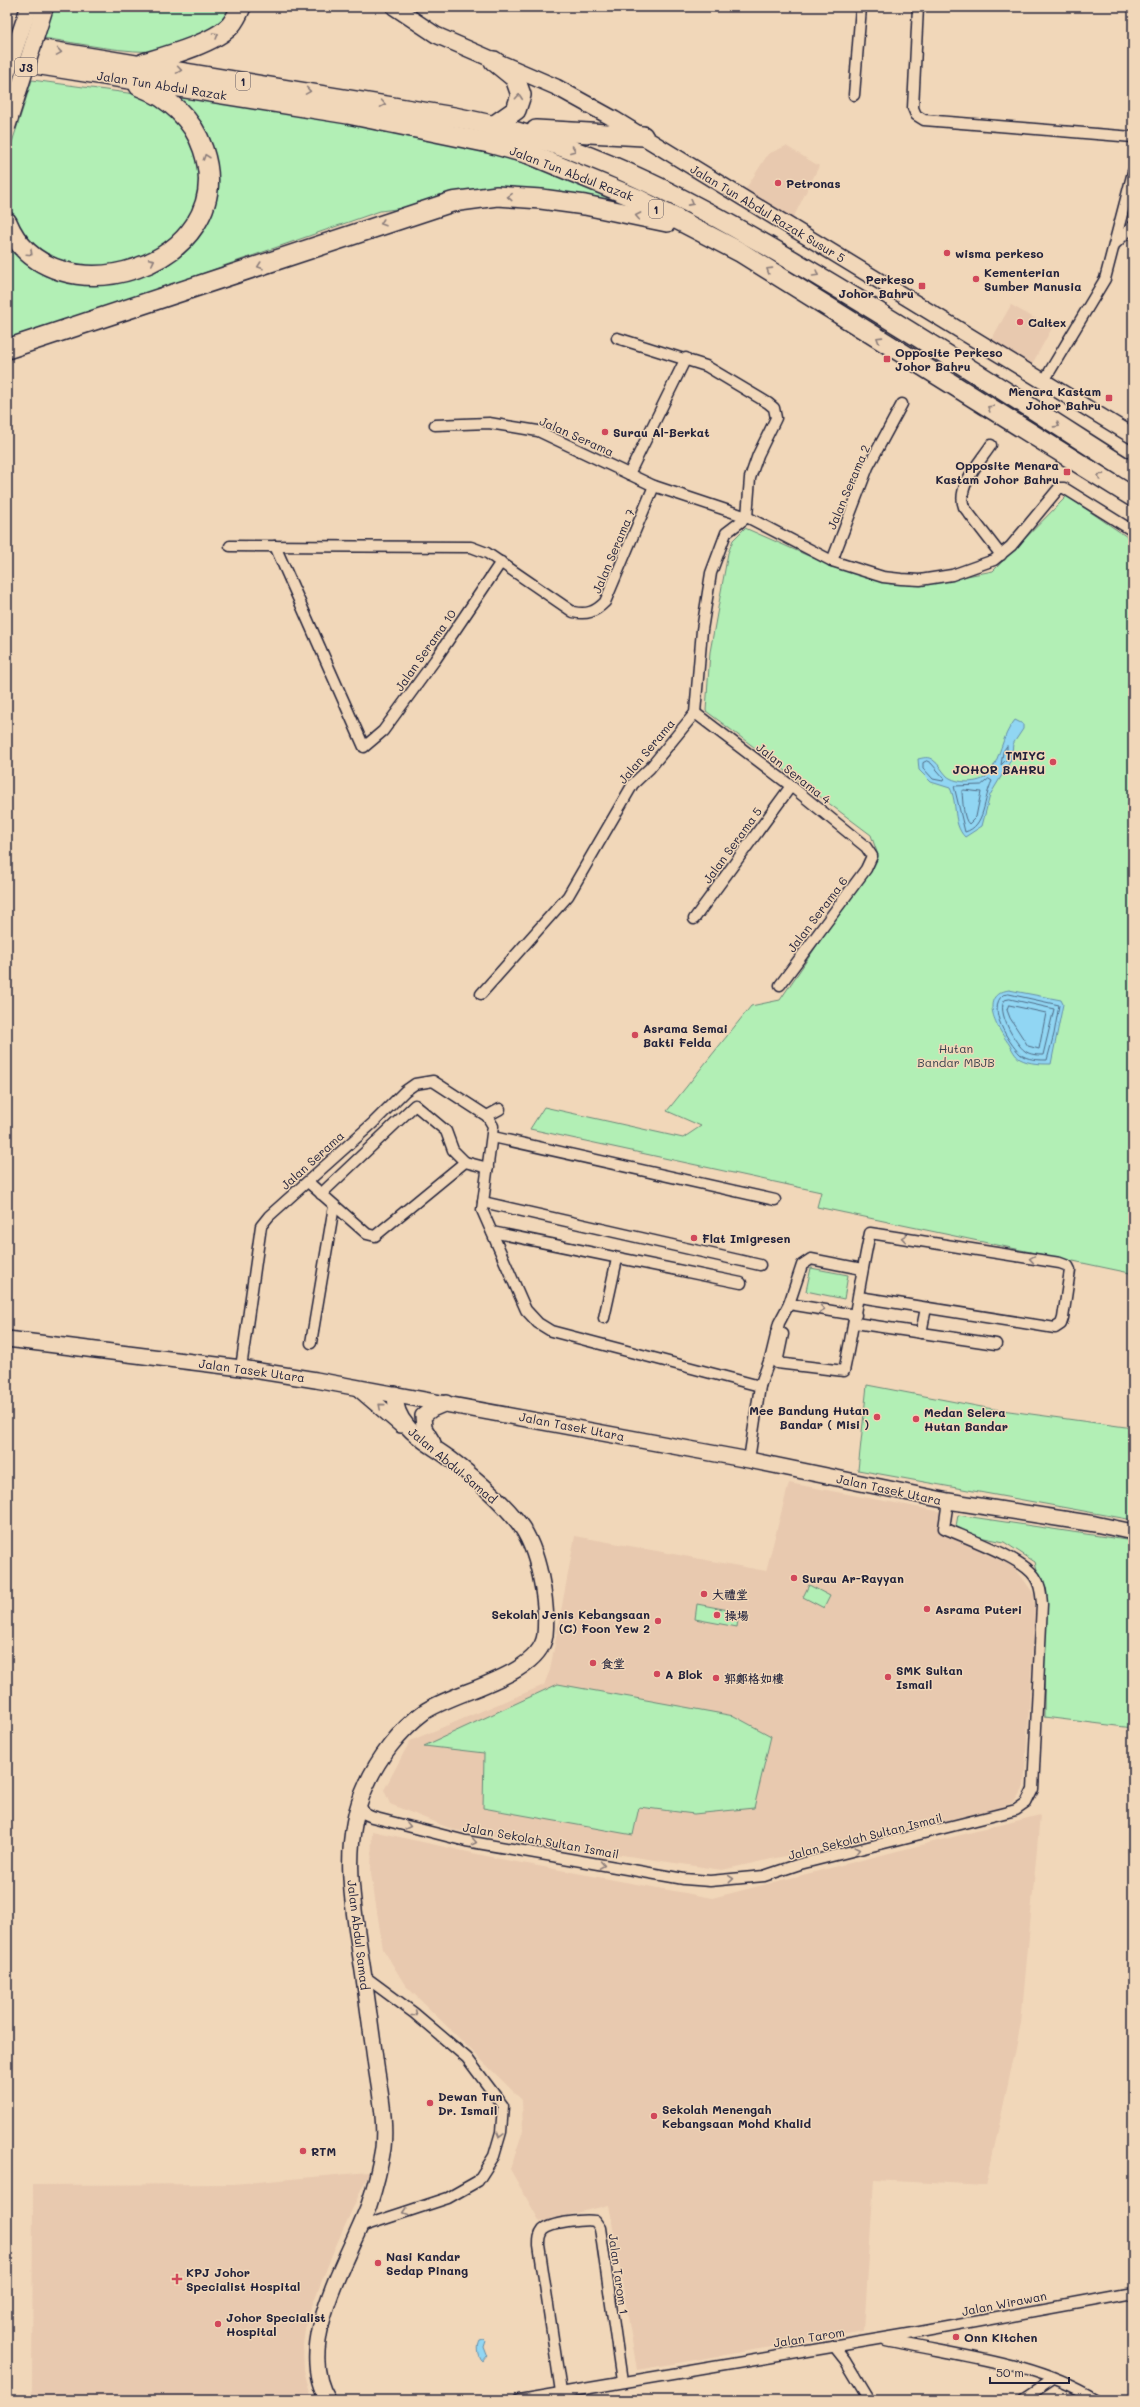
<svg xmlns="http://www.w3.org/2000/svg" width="1140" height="2407" viewBox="0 0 1140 2407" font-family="Mali,'LXGW WenKai TC',sans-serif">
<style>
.built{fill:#e8c9af}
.green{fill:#b2efb5;stroke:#6a8878}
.water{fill:#91d6f3;stroke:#658ea9}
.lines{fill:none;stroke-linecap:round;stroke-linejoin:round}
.shore{stroke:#4e6a85;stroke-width:1}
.street-casing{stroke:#22223b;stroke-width:13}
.secondary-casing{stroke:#22223b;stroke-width:18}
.highway-casing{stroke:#22223b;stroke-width:22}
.street{stroke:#f1d7b9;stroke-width:10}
.secondary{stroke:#f1d7b9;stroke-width:15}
.highway{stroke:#f1d7b9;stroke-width:19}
.primary-bridge-casing{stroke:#22223b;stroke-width:19;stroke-linecap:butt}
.primary-bridge{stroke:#f1d7b9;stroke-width:16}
.oneway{stroke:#8a7c7a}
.poi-dot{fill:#d1495b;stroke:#f1d7b9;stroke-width:1.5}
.labels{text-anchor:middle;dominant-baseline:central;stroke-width:3;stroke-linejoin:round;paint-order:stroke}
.shield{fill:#f1d7b9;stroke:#605861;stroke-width:1}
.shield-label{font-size:11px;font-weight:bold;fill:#22223b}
.street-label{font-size:12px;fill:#22223b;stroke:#f1d7b9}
.poi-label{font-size:12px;font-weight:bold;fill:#22223b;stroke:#f1d7b9;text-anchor:start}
.park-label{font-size:12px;fill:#38414d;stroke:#f1d7b9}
</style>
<rect width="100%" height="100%" fill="#f1d7b9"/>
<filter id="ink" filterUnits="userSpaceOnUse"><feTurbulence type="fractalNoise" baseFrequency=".025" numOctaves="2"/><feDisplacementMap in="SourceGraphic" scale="8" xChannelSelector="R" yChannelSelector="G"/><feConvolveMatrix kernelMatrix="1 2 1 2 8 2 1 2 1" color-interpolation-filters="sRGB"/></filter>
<g filter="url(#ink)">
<g class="built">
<polygon points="786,146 819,166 792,220 745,190 768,154"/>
<polygon points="1011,305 1052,328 1031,366 991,340"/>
<polygon points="789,1483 953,1514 949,1537 1013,1565 1034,1594 1035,1612 1024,1787 1014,1802 996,1809 722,1870 454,1830 390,1804 384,1790 410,1741 544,1685 550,1670 575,1536 766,1571"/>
<polygon points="1040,1815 1021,2024 986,2186 874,2180 864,2331 637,2370 609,2205 540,2222 510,2169 523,2131 522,2100 405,1985 383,1949 371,1874 372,1831 500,1859 712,1898"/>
<polygon points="369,2172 334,2250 306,2321 303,2345 304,2370 312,2400 32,2400 33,2185 234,2184"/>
</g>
<g class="green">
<path d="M54 7H234C224 22 180 50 162 51 127 54 78 43 43 38Z"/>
<polygon points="32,80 135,94 165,108 185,127 203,178 196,210 160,252 99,272 39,255 11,222 7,212 7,158"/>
<path d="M165 91 516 153 658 211 499 196 380 211 7 342V238C22 266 64 288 96 283 116 280 137 272 158 266L215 182Z"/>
<polygon points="1067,496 1133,541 1133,1283 1130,1273 817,1207 821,1192 530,1129 544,1107 683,1138 701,1126 667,1111 751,1006 780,1000 878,855 871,835 706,711 710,652 728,553 733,540 745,528 820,561 890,584 941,581 993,571"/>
<polygon points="811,1268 848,1275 844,1299 806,1291"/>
<polygon points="867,1385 987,1408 1133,1428 1133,1520 858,1470"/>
<polygon points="958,1515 1133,1541 1133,1728 1044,1717 1045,1602 1035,1562 1004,1542 955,1532"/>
<polygon points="809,1585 830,1596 824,1608 803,1597"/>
<polygon points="697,1604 739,1612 737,1627 695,1619"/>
<polygon points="558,1684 734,1716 771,1736 754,1808 694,1814 639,1807 633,1835 483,1808 484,1753 424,1746"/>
</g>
<g class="water">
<path d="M1015 720 1023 724V729L1013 744 1011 760 990 795 982 826 965 837C952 824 958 803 950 788L931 782 919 770 918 759C923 758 928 756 933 760 939 764 942 771 947 776 956 784 980 784 988 775 1001 759 1001 736 1015 720Z"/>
<path d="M1009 990 1061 1000 1063 1004 1051 1064C1040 1064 1030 1064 1020 1059 1015 1056 1012 1049 1009 1044 998 1029 977 995 1009 990Z"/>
<path d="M484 2339 486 2341 484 2347 487 2355 482 2361C478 2357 477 2345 480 2340Z"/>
</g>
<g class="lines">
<g class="shore">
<polygon points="1007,746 1007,759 1001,765 1003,752"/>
<polygon points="927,761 931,763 944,778 943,781 933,779 923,768 923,763"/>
<path d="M989 779 992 781C983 799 986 826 965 832L954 786 981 785Z"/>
<path d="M964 790 981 792 976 817 969 824C963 819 963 801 962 792Z"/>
<path d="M1009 994 1059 1005 1054 1034 1047 1060C1039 1060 1027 1060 1020 1054 1009 1043 986 1008 1003 995Z"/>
<path d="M1010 999 1054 1009 1043 1055C1038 1055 1030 1055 1025 1051 1016 1045 995 1010 1005 1000Z"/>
<polygon points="1009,1005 1046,1013 1039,1049 1028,1046 1010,1018 1007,1010"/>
</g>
<g class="street-casing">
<g id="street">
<polyline points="918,7 913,108 916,115 924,120 1133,137"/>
<polyline points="854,95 861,7"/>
<polyline points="1116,243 1133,226"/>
<polyline points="1044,381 1105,279 1133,172"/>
<polyline points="435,425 489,423 538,431 654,486 747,517 832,561 883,577 901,579 920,580 952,575 994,560 1011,546 1059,488 1064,488 1133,531"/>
<path d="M991 445C980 462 956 487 964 507L1001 555"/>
<polyline points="629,474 686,358"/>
<path d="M230 546 471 547 487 553 573 612C587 615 595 612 605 602L654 486"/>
<polyline points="275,546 364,747 383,731 435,660 501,562"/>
<polyline points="832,561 868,467 902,404"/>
<polyline points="695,713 791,786 866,847 872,856 866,869 780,985"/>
<polyline points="694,919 791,786"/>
<polyline points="481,994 568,896 633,784 650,768 695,713 702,630 711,573 726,533 747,517 750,478 758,455 776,418 774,408 768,403 706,366 617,338"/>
<polyline points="487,1116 500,1109"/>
<polyline points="493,1137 775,1200"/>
<polyline points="308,1182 367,1234 375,1236 465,1162 488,1168"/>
<polyline points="321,1194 415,1105 446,1131 453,1150 465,1162"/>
<polyline points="483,1202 760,1265"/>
<polyline points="492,1232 741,1283"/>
<polyline points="789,1304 856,1315"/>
<polyline points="604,1318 617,1259"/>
<polyline points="855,1323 996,1344"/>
<path d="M776 1333 783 1334 777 1363 844 1371C854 1325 860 1279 870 1233L1060 1263 1068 1266 1070 1270 1063 1318 1061 1324 1055 1328 859 1297"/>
<polyline points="921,1333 926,1308"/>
<polyline points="311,1343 334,1206"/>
<polyline points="241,1368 261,1226 269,1216 373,1123 405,1091 415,1084 433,1081 487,1116 493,1126 482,1210 526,1310 538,1323 551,1331 760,1386"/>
<polyline points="749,1460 760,1386 771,1356 779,1323 789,1304 802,1265 811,1259 862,1269"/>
<path d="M360 1805 365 1814 372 1817 466 1841 684 1879 710 1881 764 1876 800 1864 1016 1810 1026 1803 1033 1789 1042 1604C1041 1595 1041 1585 1035 1577 1023 1558 966 1538 944 1528L948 1501"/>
<polyline points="360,2227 448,2198 478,2181 494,2156 501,2132 503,2106 467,2058 414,2013 364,1976"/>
<path d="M886 2340C957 2356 1033 2362 1096 2400"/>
<polyline points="834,2346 845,2360 869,2400"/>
<path d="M561 2392 539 2245C539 2239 539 2235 543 2230 550 2223 585 2219 595 2221L600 2228 622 2381"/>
<polyline points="519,2400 920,2332 1133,2293"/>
<polyline points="1023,2400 1053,2380"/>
</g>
</g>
<g class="secondary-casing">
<g id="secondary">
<polyline points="394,7 436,35 556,87 614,119 1133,436"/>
<polyline points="7,1339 241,1368 316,1380 749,1460 948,1501 1095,1524 1133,1532"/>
<polyline points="359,1389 401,1425"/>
<polyline points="433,1443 424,1428 423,1416 432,1409 446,1403"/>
<path d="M328 2400C293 2345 349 2258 369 2205 375 2187 380 2167 383 2148 386 2121 380 2092 376 2066 372 2036 368 2007 364 1978 355 1915 338 1846 366 1786 378 1758 400 1730 424 1712 454 1691 540 1676 545 1635 548 1603 539 1548 518 1522 499 1498 474 1477 449 1458 436 1448 417 1439 407 1426 399 1417 395 1406 395 1394"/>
</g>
</g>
<g class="highway-casing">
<g id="highway">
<path d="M7 44 454 117C589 142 709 210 825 280 929 342 1031 408 1133 473"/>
<polyline points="10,60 348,114 489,143 529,154 636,198 740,252 1133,497"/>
<polyline points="494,61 515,78 521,95 516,110 496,124"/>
<path d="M144 63C167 56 214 43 230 26 235 20 238 14 241 7"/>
<polyline points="536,130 643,136"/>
<path d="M7 222C49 325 243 267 203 149 193 119 168 97 139 86"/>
<polyline points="7,349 452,202 497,196 541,199 585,205 667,222"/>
</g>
</g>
<use href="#street" class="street"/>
<use href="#secondary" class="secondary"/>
<use href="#highway" class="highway"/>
<g class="primary-bridge-casing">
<g id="primary-bridge">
<polyline points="7,72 29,7"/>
<polyline points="7,127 45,7"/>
</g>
</g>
<use href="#primary-bridge" class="primary-bridge"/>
</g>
<defs><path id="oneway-chevron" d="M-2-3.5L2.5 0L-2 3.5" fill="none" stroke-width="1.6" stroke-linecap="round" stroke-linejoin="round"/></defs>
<g class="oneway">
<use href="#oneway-chevron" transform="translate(216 35) rotate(-31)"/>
<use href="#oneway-chevron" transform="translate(59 52) rotate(9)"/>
<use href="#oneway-chevron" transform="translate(179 70) rotate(9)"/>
<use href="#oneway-chevron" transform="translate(308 91) rotate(9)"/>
<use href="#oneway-chevron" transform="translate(519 97) rotate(-85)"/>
<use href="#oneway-chevron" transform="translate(383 104) rotate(10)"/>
<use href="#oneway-chevron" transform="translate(573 150) rotate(22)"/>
<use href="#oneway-chevron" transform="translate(206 157) rotate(-109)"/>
<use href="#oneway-chevron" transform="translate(510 197) rotate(-177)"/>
<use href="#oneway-chevron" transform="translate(691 203) rotate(29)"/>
<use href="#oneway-chevron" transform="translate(638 216) rotate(-169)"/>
<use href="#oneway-chevron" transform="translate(383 223) rotate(161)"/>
<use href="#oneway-chevron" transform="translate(30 253) rotate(43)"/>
<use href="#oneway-chevron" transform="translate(152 261) rotate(-27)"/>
<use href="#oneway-chevron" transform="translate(260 266) rotate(161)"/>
<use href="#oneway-chevron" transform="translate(769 270) rotate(-148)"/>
<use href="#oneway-chevron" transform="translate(816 274) rotate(31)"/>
<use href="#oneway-chevron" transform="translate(879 339) rotate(-148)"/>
<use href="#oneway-chevron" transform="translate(990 408) rotate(-148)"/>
<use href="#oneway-chevron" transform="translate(1057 425) rotate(32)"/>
<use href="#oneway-chevron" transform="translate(1100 476) rotate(-148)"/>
<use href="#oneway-chevron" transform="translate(904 1238) rotate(-171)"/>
<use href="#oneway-chevron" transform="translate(1032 1259) rotate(-171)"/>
<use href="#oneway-chevron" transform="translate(822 1309) rotate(9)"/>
<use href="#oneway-chevron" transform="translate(381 1406) rotate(-139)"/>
<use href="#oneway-chevron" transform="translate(408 1826) rotate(14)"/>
<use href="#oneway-chevron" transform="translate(474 1842) rotate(10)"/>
<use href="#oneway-chevron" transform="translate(857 1850) rotate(-14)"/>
<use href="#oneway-chevron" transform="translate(602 1865) rotate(10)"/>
<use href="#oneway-chevron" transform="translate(731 1879) rotate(-5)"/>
<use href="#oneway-chevron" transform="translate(415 2014) rotate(39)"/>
<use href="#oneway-chevron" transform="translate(500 2135) rotate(105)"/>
<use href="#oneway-chevron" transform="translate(406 2212) rotate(162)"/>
</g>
</g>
<g class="poi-dot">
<circle cx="778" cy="183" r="4"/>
<circle cx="947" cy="253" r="4"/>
<circle cx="976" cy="279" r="4"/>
<rect x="918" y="282" width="8" height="8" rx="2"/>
<circle cx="1020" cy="322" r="4"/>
<rect x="883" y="355" width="8" height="8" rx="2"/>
<rect x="1105" y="394" width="8" height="8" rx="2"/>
<circle cx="605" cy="432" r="4"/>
<rect x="1063" y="468" width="8" height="8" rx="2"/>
<circle cx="1053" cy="762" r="4"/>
<circle cx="635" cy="1035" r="4"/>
<circle cx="694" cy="1238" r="4"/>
<circle cx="877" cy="1417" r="4"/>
<circle cx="916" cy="1419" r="4"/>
<circle cx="794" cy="1578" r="4"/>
<circle cx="704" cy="1594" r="4"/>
<circle cx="927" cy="1609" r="4"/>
<circle cx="717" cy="1615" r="4"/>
<circle cx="658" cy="1621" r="4"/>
<circle cx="593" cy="1663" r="4"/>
<circle cx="657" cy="1674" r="4"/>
<circle cx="888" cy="1677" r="4"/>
<circle cx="716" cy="1678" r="4"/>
<circle cx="430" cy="2103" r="4"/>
<circle cx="654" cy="2116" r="4"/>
<circle cx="303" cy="2151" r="4"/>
<circle cx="378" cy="2263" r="4"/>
<path d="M175 2273h4v4h4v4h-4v4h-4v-4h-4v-4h4z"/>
<circle cx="218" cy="2324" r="4"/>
<circle cx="956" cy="2337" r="4"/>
</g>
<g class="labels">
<g class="shield">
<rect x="15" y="58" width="22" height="18" rx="3"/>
<rect x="236" y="72" width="14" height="18" rx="3"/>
<rect x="649" y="200" width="14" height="18" rx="3"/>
</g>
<g class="shield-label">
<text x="26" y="67">J3</text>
<text x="243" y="81">1</text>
<text x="656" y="209">1</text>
</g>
<g class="street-label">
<text transform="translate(162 85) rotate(9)">Jalan Tun Abdul Razak</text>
<text transform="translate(572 173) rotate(21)">Jalan Tun Abdul Razak</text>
<text transform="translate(768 213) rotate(31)">Jalan Tun Abdul Razak Susur 5</text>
<text transform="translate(577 436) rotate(24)">Jalan Serama</text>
<text transform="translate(848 487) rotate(-67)">Jalan Serama 2</text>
<text transform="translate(613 551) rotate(-67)">Jalan Serama 7</text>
<text transform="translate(425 650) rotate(-55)">Jalan Serama 10</text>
<text transform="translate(646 751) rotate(-50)">Jalan Serama</text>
<text transform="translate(794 773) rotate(38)">Jalan Serama 4</text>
<text transform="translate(732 845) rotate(-54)">Jalan Serama 5</text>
<text transform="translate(817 914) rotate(-53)">Jalan Serama 6</text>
<text transform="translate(312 1160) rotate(-42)">Jalan Serama</text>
<text transform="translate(252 1370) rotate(8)">Jalan Tasek Utara</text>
<text transform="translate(572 1426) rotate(11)">Jalan Tasek Utara</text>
<text transform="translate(453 1465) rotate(40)">Jalan Abdul Samad</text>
<text transform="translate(889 1489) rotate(12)">Jalan Tasek Utara</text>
<text transform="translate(865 1836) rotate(-14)">Jalan Sekolah Sultan Ismail</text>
<text transform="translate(541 1840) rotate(10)">Jalan Sekolah Sultan Ismail</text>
<text transform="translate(359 1935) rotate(83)">Jalan Abdul Samad</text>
<text transform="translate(619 2274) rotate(82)">Jalan Tarom 1</text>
<text transform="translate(1004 2303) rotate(-11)">Jalan Wirawan</text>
<text transform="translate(809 2337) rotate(-9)">Jalan Tarom</text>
</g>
<g class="poi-label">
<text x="786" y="183">Petronas</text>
<text x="955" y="253">wisma perkeso</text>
<text x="984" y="272">Kementerian<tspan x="984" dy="14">Sumber Manusia</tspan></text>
<text x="914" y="279" text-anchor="end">Perkeso<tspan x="914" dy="14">Johor Bahru</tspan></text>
<text x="1028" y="322">Caltex</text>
<text x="895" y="352">Opposite Perkeso<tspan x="895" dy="14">Johor Bahru</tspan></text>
<text x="1101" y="391" text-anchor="end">Menara Kastam<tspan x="1101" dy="14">Johor Bahru</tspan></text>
<text x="613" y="432">Surau Al-Berkat</text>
<text x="1059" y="465" text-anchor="end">Opposite Menara<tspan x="1059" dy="14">Kastam Johor Bahru</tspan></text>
<text x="1045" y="755" text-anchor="end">TMIYC<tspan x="1045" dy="14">JOHOR BAHRU</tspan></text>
<text x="643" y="1028">Asrama Semai<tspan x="643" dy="14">Bakti Felda</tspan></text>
<text x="702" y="1238">Flat Imigresen</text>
<text x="869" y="1410" text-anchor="end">Mee Bandung Hutan<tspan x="869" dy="14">Bandar ( Misi )</tspan></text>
<text x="924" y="1412">Medan Selera<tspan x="924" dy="14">Hutan Bandar</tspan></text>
<text x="802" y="1578">Surau Ar-Rayyan</text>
<text x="712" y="1594">大禮堂</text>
<text x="935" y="1609">Asrama Puteri</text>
<text x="650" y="1614" text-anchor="end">Sekolah Jenis Kebangsaan<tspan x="650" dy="14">(C) Foon Yew 2</tspan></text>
<text x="725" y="1615">操場</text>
<text x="601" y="1663">食堂</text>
<text x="896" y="1670">SMK Sultan<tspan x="896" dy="14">Ismail</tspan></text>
<text x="665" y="1674">A Blok</text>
<text x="724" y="1678">郭鄭格如樓</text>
<text x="438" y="2096">Dewan Tun<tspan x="438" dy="14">Dr. Ismail</tspan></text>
<text x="662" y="2109">Sekolah Menengah<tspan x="662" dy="14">Kebangsaan Mohd Khalid</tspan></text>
<text x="311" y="2151">RTM</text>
<text x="386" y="2256">Nasi Kandar<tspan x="386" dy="14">Sedap Pinang</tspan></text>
<text x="186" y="2272">KPJ Johor<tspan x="186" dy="14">Specialist Hospital</tspan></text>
<text x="226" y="2317">Johor Specialist<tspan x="226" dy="14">Hospital</tspan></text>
<text x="964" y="2337">Onn Kitchen</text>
</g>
<g class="park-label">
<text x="956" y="1048">Hutan<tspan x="956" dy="14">Bandar MBJB</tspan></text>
</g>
</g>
<rect width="1140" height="2407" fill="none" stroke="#f1d7b9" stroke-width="24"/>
<rect x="12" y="12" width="1116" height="2383" fill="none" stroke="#22223b" stroke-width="1.5" filter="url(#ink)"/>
<path d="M990 2377v6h79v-6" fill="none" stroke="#22223b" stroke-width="2"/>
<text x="996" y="2377" font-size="12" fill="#22223b" stroke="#f1d7b9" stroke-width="3" paint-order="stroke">50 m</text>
</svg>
